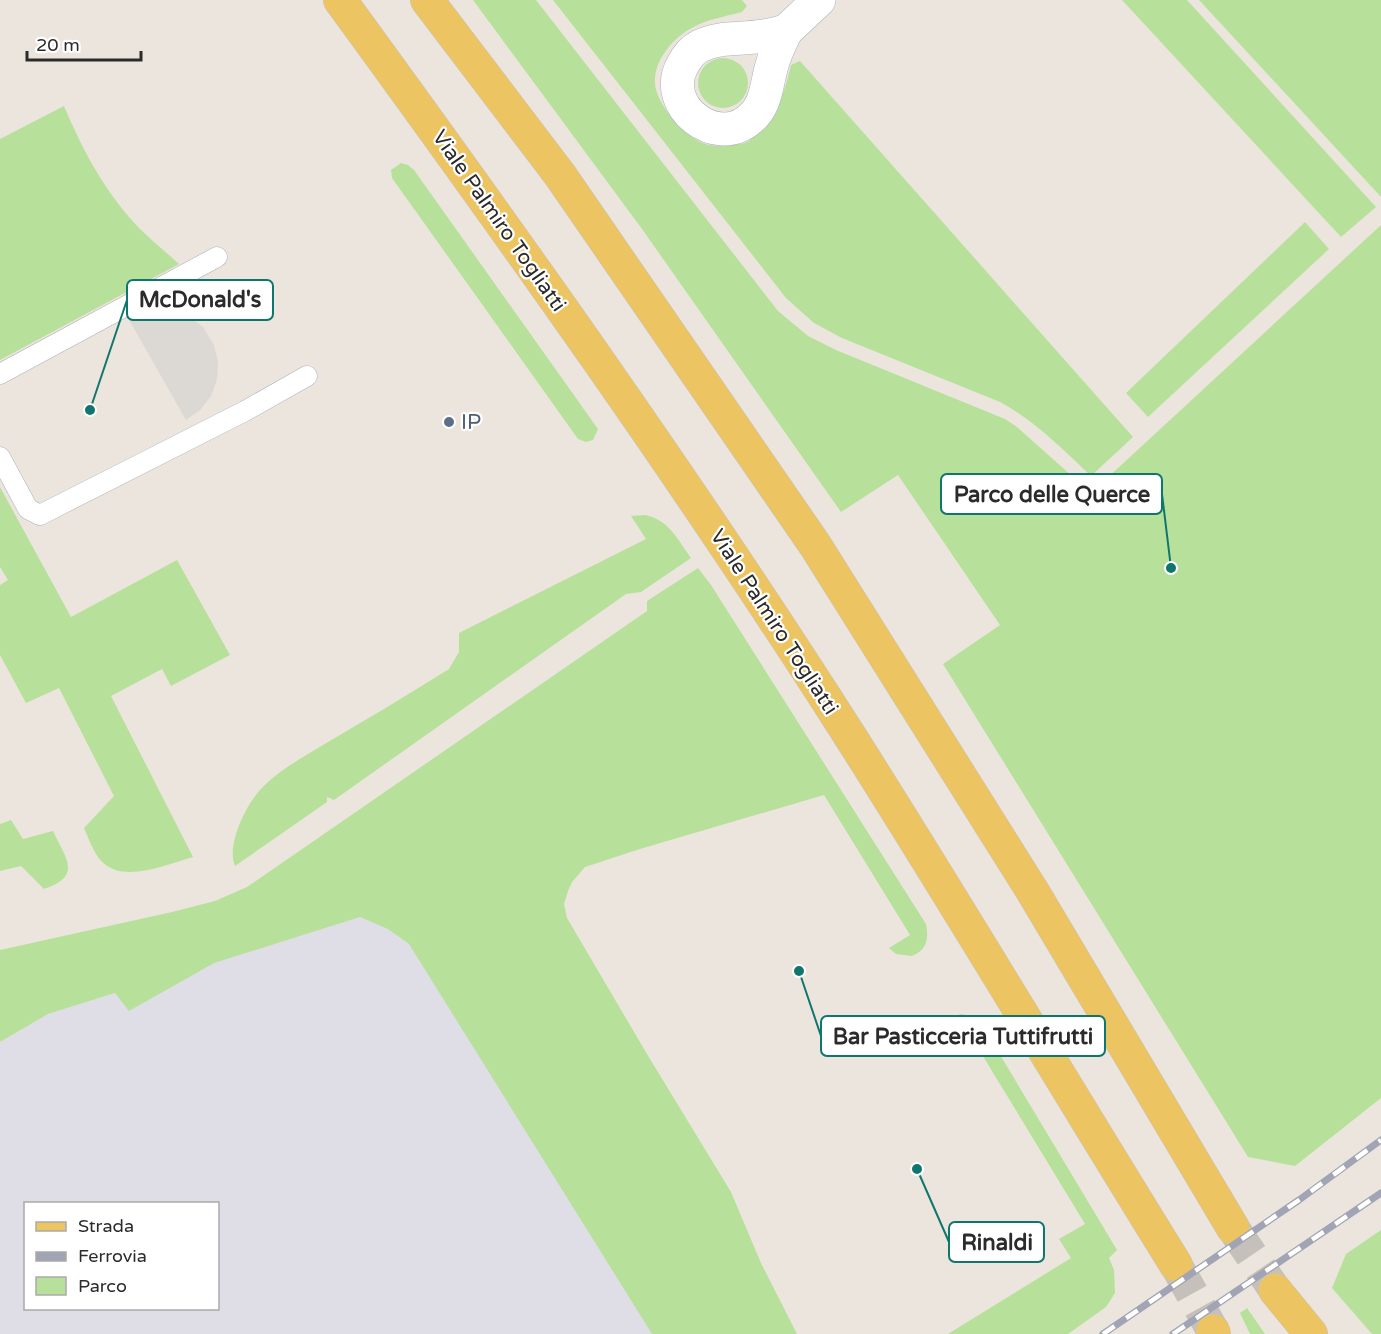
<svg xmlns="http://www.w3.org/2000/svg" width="1381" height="1334" viewBox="0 0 1381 1334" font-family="'Varela Round',sans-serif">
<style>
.industrial{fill:#dfdde5;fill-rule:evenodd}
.green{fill:#b7e19b}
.plaza{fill:#dcd8d4}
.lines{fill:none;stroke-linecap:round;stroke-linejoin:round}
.primary-tunnel{stroke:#c5c0b9;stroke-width:33;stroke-dasharray:33 16;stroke-linecap:butt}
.service-casing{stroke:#adb1bb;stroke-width:21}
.minor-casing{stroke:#adb1bb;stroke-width:34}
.primary-casing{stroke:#c4c4c4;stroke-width:34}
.service{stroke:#fff;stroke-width:20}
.minor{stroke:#fff;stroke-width:33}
.primary{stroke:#edc462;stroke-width:33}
.rail-casing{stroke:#a0a4b4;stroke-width:7}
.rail{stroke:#fff;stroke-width:4.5;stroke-dasharray:14;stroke-linecap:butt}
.service-dot{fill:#5c6f8a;stroke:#fff;stroke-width:2}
.labels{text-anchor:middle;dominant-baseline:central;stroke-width:4.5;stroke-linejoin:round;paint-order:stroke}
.street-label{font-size:21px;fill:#2b2b2b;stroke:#fff}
.service-label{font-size:21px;fill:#4e5e75;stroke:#fff;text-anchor:start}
.leader{fill:none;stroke:#0f766e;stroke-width:2}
.callout-dot{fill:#0f766e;stroke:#fff;stroke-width:2}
.callout{fill:#fff;stroke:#0f766e;stroke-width:2}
.callout-label{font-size:22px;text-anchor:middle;font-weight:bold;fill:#2b2b2b}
</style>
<rect width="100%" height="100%" fill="#ece5dd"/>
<path class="industrial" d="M540 881 791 1334H0V1042L48 1014 360 917ZM26 1204H218V1308H26Z"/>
<g class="green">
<polygon points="473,0 536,0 778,311 808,336 836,350 1005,419 1017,427 1091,493 1381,225 1381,1098 1295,1166 1248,1157 943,664 1000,625 898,475 841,512 642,229"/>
<path d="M553 0H742L747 6 742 12C724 17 707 19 690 29 670 40 648 68 657 93 661 104 669 115 677 123 694 142 708 149 733 145 737 144 743 144 747 142 750 141 754 136 757 133 777 115 785 91 791 65L800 61 1133 437 1091 476C1062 449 1035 421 1000 402L842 338 814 323 786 298Z"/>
<polygon points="1122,0 1187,0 1376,207 1341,237"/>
<polygon points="1199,0 1381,0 1381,197"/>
<circle cx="723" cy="83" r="25"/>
<path d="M64 106C83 151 106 194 140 229 152 241 166 252 179 264L0 360V139Z"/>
<polygon points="401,163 408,165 414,170 598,429 593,440 586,442 578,439 392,178 391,170"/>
<polygon points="1305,222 1329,249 1148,417 1126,393"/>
<path d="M0 487 71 617 177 560 230 655 171 686 162 669 111 696 193 857C164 865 116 888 96 854 91 846 88 837 84 828L114 796 59 688 26 703 0 655V585L8 580 0 567Z"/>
<path d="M645 515C668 519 678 540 691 558L641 592 626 594 334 800 327 797V802L235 866C226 846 246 805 260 790 277 771 302 758 323 745 365 720 408 695 449 669L459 652V633L646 539 631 516Z"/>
<path d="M698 568 711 585 926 924C929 939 927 950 912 956L896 954 889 948 910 935 824 795 640 849 585 867 572 882 568 891 564 904 567 918 647 1054 731 1192 761 1263 797 1334H652L409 944 388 929 360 917 214 963 129 1011 115 993 48 1014 0 1042V950L172 912 215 901 247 887 647 611V601Z"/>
<path d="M11 820 23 839 53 831C66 859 83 876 44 889L21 866 0 871V824Z"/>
<path d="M962 1014 975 1018 987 1033 1117 1250 1109 1258 1114 1270 1115 1293 1106 1307 1068 1334H948L1071 1258 1059 1239 1085 1224 967 1030 946 1042 942 1028C947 1019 952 1016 962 1014Z"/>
<polygon points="1381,1230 1381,1334 1372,1334 1332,1288 1346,1254"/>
<polygon points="1247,1308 1265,1334 1250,1334 1240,1313"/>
</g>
<polygon class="plaza" points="147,309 167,309 187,315 203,327 214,345 218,362 217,379 211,396 200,410 186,420 128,318"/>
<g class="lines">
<g class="primary-tunnel">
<polyline points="1233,1228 1275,1290"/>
<polyline points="1176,1265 1213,1331"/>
</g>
<g class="service-casing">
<g id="service">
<polyline points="0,374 217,257"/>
<polyline points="0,457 28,509 40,515 245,411 307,376"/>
</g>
</g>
<g class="minor-casing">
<g id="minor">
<path d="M786 31C781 42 775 53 772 65 766 85 767 105 750 119 716 149 661 106 682 66 686 58 692 50 700 46 721 36 741 40 763 36 771 35 778 33 786 31Z"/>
<polyline points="786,31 819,0"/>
</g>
</g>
<g class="primary-casing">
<g id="primary">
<path d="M340 0C515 240 688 482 848 733 960 909 1066 1088 1176 1265"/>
<polyline points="427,0 560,175 815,545 1033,892 1233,1228"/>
<polyline points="1275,1290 1311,1334"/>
<polyline points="1213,1331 1214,1334"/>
</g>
</g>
<use href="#service" class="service"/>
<use href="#minor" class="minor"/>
<use href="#primary" class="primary"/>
<g class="rail-casing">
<g id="rail">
<polyline points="1103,1334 1299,1200 1381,1140"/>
<polyline points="1173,1334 1381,1193"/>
</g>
</g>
<use href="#rail" class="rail"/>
</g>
<circle class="service-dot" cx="449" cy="422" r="6"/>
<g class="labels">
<g class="street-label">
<text transform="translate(499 221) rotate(55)">Viale Palmiro Togliatti</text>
<text transform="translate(774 622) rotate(57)">Viale Palmiro Togliatti</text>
</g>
<g class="service-label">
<text x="461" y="422">IP</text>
</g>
</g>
<path class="leader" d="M90 410L127 300M1171 568L1162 494M799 971L821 1036M917 1169L949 1242"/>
<g class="callout-dot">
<circle cx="90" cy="410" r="6"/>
<circle cx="1171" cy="568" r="6"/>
<circle cx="799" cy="971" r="6"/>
<circle cx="917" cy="1169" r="6"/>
</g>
<g class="callout">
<rect x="127" y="280" width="146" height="40" rx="6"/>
<rect x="941" y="474" width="221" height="40" rx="6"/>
<rect x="821" y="1016" width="284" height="40" rx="6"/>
<rect x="949" y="1222" width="95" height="40" rx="6"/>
</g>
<g class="callout-label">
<text x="200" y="307">McDonald's</text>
<text x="1052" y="502">Parco delle Querce</text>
<text x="963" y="1044">Bar Pasticceria Tuttifrutti</text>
<text x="997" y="1250">Rinaldi</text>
</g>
<rect x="24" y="1202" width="195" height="108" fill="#ffffff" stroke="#aaaaaa" stroke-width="1.5"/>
<rect x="36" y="1222" width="30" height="9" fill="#edc462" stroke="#aaaaaa" stroke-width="1.5"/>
<text x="78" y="1232" font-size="18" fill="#2b2b2b">Strada</text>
<rect x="36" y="1252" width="30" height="9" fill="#a0a4b4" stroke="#aaaaaa" stroke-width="1.5"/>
<text x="78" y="1262" font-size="18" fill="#2b2b2b">Ferrovia</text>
<rect x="36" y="1277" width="30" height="18" fill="#b7e19b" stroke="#aaaaaa" stroke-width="1.5"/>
<text x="78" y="1292" font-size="18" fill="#2b2b2b">Parco</text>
<path d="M27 51v9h114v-9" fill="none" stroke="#2b2b2b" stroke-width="3"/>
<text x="36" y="51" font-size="18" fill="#2b2b2b" stroke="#ffffff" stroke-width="4.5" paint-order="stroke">20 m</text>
</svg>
